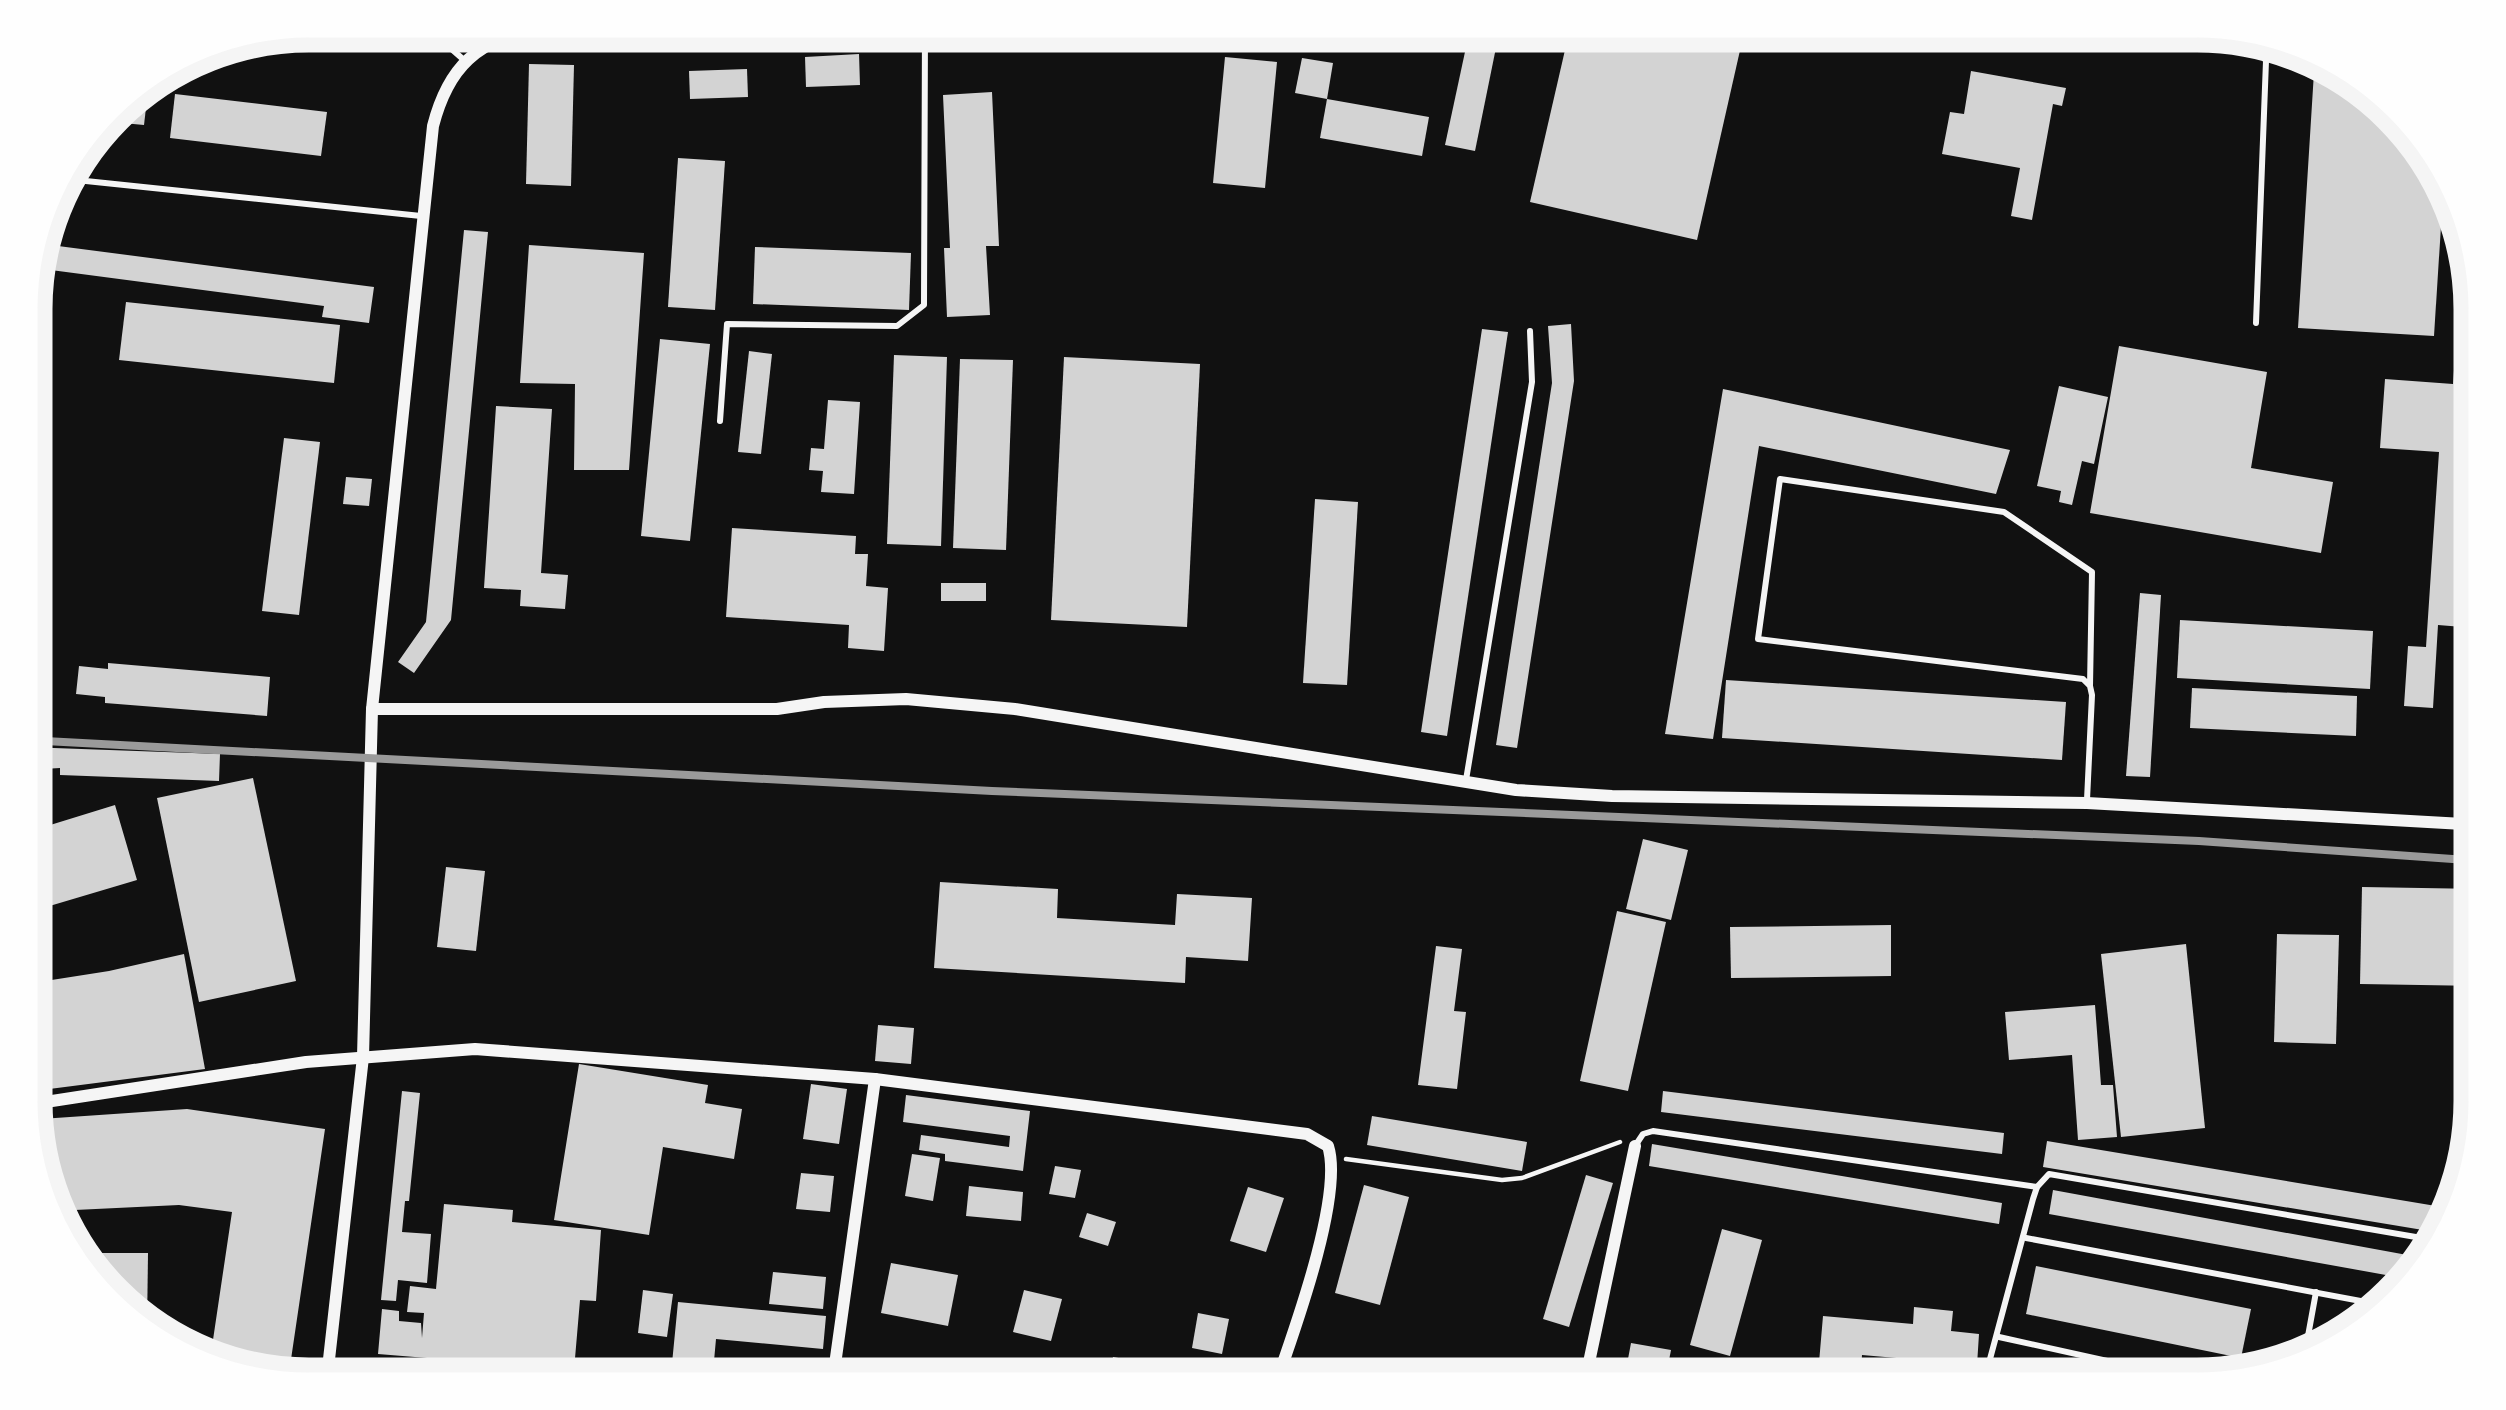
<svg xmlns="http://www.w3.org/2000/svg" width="2506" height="1410" viewBox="0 0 2506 1410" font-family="'Fira Sans',sans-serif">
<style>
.building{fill:#d3d3d3}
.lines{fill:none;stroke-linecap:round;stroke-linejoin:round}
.path{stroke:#f5f5f5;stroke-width:4.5}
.service{stroke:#f5f5f5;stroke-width:6}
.minor{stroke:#f5f5f5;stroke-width:12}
.rail{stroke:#9a9a9a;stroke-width:8}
.rim{fill:none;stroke:#f5f5f5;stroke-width:15}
</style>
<rect width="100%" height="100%" fill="#111"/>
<g class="building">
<polygon points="1471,24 1500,28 1475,151 1445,145"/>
<polygon points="1571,24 1645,24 1741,46 1697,240 1530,202"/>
<polygon points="859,54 860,85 806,87 805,57"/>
<polygon points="2315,56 2339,62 2434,151 2444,179 2434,336 2298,328"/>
<polygon points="1225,57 1277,62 1265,188 1213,183"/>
<polygon points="1302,58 1333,63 1327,99 1295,93"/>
<polygon points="529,64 574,65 571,186 526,184"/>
<polygon points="747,69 748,97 690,99 689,71"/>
<polygon points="1971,71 2066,88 2062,106 2053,104 2032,220 2011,216 2020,168 1942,154 1950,112 1964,114"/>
<polygon points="142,82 149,82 144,125 101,121 121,95"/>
<polygon points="992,92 999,246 986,246 990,315 947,317 944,248 950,248 943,95"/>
<polygon points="175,94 327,112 321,156 170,138"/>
<polygon points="1327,99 1429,117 1422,156 1320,138"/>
<polygon points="678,158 725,161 715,310 668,307"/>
<polygon points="464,230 488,232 451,620 414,673 398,662 426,622"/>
<polygon points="2464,238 2481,290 2481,549 2475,628 2438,625 2433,708 2404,706 2408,646 2426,647 2439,452 2380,448 2385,379 2453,384"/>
<polygon points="35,243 374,287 369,323 322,317 324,306 28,267"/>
<polygon points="529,245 644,253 629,470 574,470 575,384 520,383"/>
<polygon points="755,247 911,253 909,310 753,304"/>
<polygon points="126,302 340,325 334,383 119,360"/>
<polygon points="1571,324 1574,381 1517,748 1496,745 1552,383 1548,326"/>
<polygon points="1482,329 1508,332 1447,736 1421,732"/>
<polygon points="660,339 710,344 690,541 641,536"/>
<polygon points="2119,346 2267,372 2251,468 2333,482 2321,553 2090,513"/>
<polygon points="749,351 772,354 761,454 738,452"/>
<polygon points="894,355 947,357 941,546 887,544"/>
<polygon points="1064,357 1200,364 1187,627 1051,620"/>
<polygon points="960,359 1013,360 1006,550 953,548"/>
<polygon points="2059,386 2108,397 2094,464 2082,461 2072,505 2059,502 2061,491 2037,486"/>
<polygon points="1723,389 2010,450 1996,494 1759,446 1713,739 1665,734"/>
<polygon points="828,400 860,402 854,494 821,492 823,471 809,470 811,448 824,449"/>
<polygon points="496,406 552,409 541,573 568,575 565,609 520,606 521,590 484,588"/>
<polygon points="284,438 320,442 299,615 262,611"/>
<polygon points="346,477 372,479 369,506 343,504"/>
<polygon points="1315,499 1358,502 1347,685 1303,683"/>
<polygon points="732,528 856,536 855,554 868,554 866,586 888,588 884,651 848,648 849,625 726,617"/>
<rect x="941" y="583" width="45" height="18"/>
<polygon points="2140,593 2161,595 2150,777 2126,776"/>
<polygon points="2180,620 2373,631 2370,689 2177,678"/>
<polygon points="108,663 270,677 267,716 105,703 105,697 76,694 79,666 108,669"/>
<polygon points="1726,680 2066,702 2062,760 1722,738"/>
<polygon points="2192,688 2357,696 2356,736 2190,728"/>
<polygon points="26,747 220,754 219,781 60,775 60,768 26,770"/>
<polygon points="37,772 47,826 115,805 137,880 26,913 26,773"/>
<polygon points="253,778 296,981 199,1002 157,798"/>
<polygon points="1643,839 1688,850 1671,920 1626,909"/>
<polygon points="446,867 485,871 476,951 437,947"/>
<polygon points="940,882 1058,889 1057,918 1175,925 1177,894 1252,898 1248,961 1186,957 1185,983 934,968"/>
<polygon points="2362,887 2481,889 2481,986 2360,984"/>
<polygon points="1617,911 1666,922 1628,1091 1580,1081"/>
<polygon points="1891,925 1891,976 1731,978 1730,927"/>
<polygon points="2277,934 2339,935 2336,1044 2274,1042"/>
<polygon points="2186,944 2205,1128 2121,1137 2101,954"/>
<polygon points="1436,946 1462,949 1454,1011 1466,1012 1457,1089 1418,1085"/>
<polygon points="184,954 205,1069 26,1092 26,984 109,971"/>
<polygon points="2095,1005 2101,1085 2113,1085 2117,1137 2078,1140 2072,1055 2009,1060 2005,1012"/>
<polygon points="878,1025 914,1028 911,1064 875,1061"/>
<polygon points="579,1064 708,1085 705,1103 742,1109 734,1159 663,1147 649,1235 554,1220"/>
<polygon points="811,1084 847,1089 839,1144 803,1139"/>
<polygon points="402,1091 420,1093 409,1201 405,1201 402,1232 431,1234 427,1283 398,1280 396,1301 381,1300"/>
<polygon points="1663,1091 2004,1133 2002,1154 1661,1112"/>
<polygon points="906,1095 1030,1111 1023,1171 945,1161 945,1154 919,1150 921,1135 1009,1147 1010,1136 903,1122"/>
<polygon points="187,1109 325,1129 289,1373 210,1360 232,1212 179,1205 54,1211 26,1138 26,1120"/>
<polygon points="1372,1116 1527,1142 1522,1171 1367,1145"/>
<polygon points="2047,1141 2454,1209 2447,1234 2043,1167"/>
<polygon points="1652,1144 2002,1203 1999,1224 1649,1166"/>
<polygon points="912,1154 940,1158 933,1201 905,1196"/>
<polygon points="1055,1166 1081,1170 1075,1198 1049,1194"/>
<polygon points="801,1173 834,1176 830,1212 796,1209"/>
<polygon points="1586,1175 1613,1183 1569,1327 1543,1319"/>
<polygon points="1364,1185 1409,1197 1380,1305 1335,1293"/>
<polygon points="969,1186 1023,1192 1021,1221 966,1216"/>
<polygon points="1248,1187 1284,1198 1266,1252 1230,1241"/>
<polygon points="2053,1190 2429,1259 2408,1279 2049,1214"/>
<polygon points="444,1204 513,1210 512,1222 601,1230 596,1301 580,1300 574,1370 378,1354 382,1309 399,1311 399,1321 421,1323 422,1338 424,1313 407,1312 410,1286 436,1289"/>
<polygon points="1087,1213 1116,1222 1108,1246 1079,1237"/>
<polygon points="1722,1229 1762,1240 1730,1356 1690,1345"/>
<polygon points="70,1253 148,1253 147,1329 72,1259"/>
<polygon points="891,1263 958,1275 948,1326 881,1313"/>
<polygon points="2036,1266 2251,1309 2241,1358 2026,1314"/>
<polygon points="773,1272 826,1277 823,1309 769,1304"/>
<polygon points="643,1290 673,1294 667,1337 638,1333"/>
<polygon points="1024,1290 1062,1299 1051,1341 1013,1332"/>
<polygon points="678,1302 826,1316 823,1349 716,1339 714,1361 736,1363 734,1386 670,1384"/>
<polygon points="1914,1307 1953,1311 1951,1331 1979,1334 1977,1365 1862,1355 1860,1386 1817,1386 1823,1316 1913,1324"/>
<polygon points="1198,1313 1229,1319 1222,1354 1192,1348"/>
<polygon points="2327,1327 2355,1333 2340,1347 2322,1353"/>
<polygon points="1631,1343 1671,1350 1664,1386 1623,1386"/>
<polygon points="1113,1357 1162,1366 1159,1386 1108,1386"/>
<polygon points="366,1365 417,1373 415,1386 363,1386"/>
<polygon points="424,1374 498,1383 498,1386 423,1386"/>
<polygon points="967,1376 998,1381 997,1386 965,1386"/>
</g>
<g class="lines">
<polyline class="path" points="1346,1159 1502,1180 1522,1178 1620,1142"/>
<g class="service">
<polyline points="423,24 464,60"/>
<polyline points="1971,24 1982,31 2259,49 2266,61 2256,323"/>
<polyline points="57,178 421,216"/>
<polyline points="720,421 727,324 897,326 924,305 925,24"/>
<polyline points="1466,780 1532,382 1530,331"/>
<polyline points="2087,800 2092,695 2090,686 2083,679 1758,639 1780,479 2004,512 2092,572 2090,686"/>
<polyline points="1635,1146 1643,1134 1653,1131 2037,1187"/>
<polyline points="2026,1238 2382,1305"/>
<polyline points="1999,1337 2216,1385"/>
<polyline points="2304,1358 2316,1292"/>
<polyline points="1983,1385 2033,1199 2037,1187 2049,1174 2445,1242"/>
</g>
<g class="minor">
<polyline points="372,709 777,709 824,702 906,699 1015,709 1516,790 1612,796 2087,803 2481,825"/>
<path d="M26 1105 306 1062 475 1049 875 1079 1307 1134 1328 1146C1344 1196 1293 1334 1275 1386"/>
<path d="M326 1386 363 1057 372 709 433 126C449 64 477 44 537 24"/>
<polyline points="832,1386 875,1079"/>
<polyline points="1584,1386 1635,1146"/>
</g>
<polyline class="rail" points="26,740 992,791 2199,841 2481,861"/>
</g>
<path d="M0 0H2506V1410H0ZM309 45H2197A264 264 0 0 1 2461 309V1101A264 264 0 0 1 2197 1365H309A264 264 0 0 1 45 1101V309A264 264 0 0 1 309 45Z" fill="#fefefe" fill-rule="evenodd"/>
<path class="rim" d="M309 45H2197A264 264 0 0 1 2461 309V1101A264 264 0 0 1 2197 1365H309A264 264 0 0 1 45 1101V309A264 264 0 0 1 309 45Z"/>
</svg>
